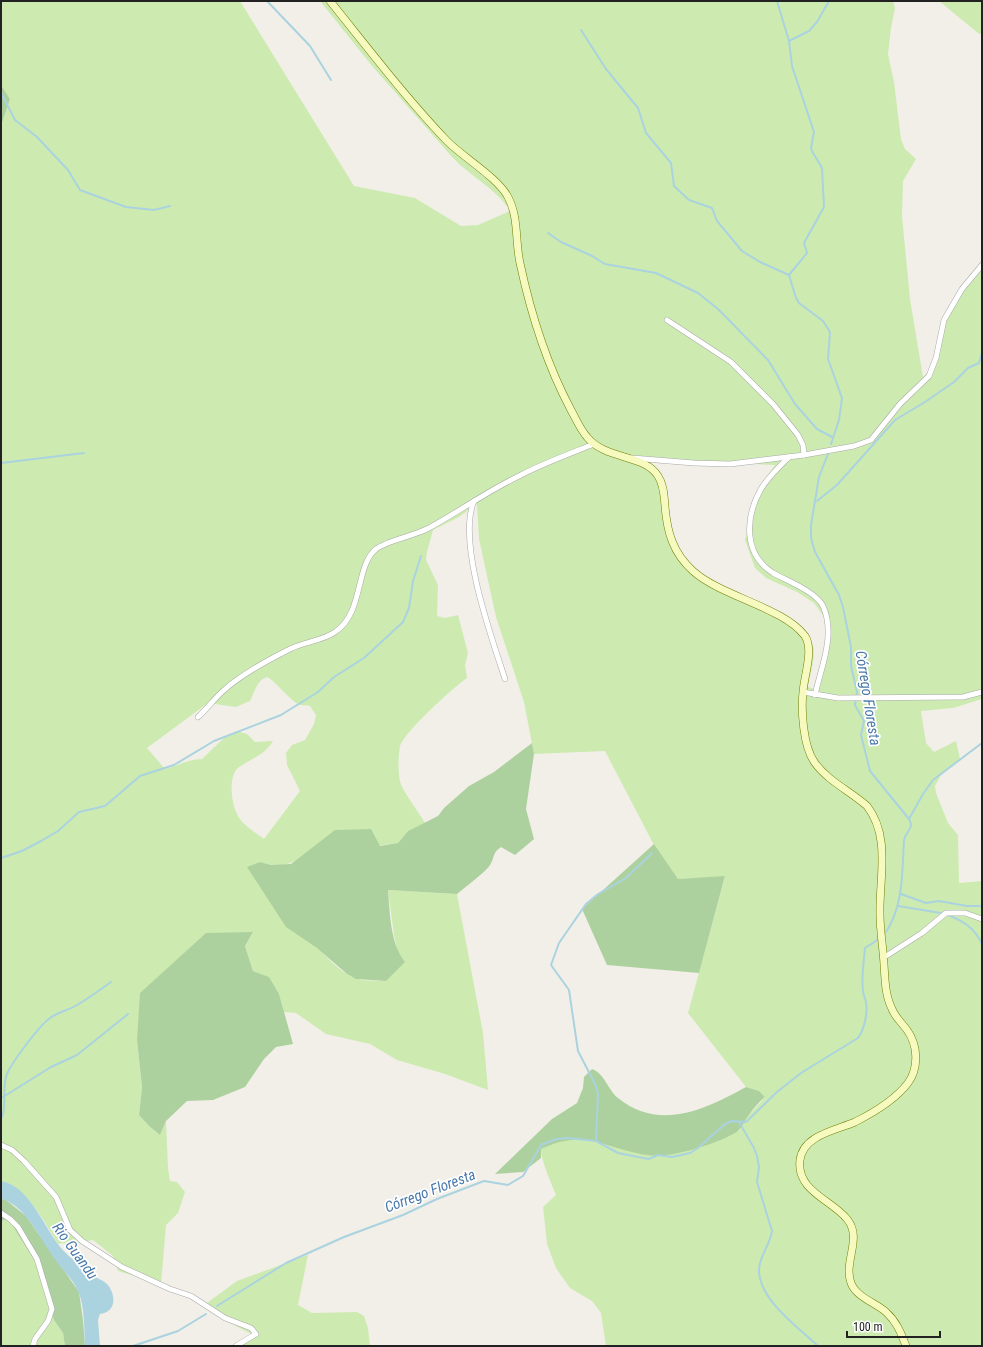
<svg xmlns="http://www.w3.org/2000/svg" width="983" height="1347" viewBox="0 0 983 1347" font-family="'Roboto Condensed',sans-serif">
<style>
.grass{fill:#cdebb0;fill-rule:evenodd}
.forest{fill:#add19e}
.water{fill:#aad3df}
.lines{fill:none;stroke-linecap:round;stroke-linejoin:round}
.stream{stroke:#aad3df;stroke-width:2}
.street-casing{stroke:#a9a9a9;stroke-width:6}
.secondary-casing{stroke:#707d05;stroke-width:8}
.street{stroke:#fff;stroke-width:5}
.secondary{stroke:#f7fabf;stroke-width:7}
.labels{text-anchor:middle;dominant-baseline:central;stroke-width:3.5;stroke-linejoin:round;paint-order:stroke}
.water-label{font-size:15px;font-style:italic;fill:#4a7aab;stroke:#fff}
</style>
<rect width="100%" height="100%" fill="#f2efe9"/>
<g class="grass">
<path d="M1 1H240L354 186 415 198 461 226 478 225 510 211C499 191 470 176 453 158L372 66 320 1H893L895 8 891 28 888 54 894 82 901 139 905 149 916 159 903 181 902 216 910 299 923 377C939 364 934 341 942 323 952 301 967 283 982 264V699L953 708 921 711 926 743 934 752 956 741 960 759 941 775 935 786 936 793 948 823 958 835 959 883 982 881V1346H606L601 1313 592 1301 570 1288 556 1268 547 1244 543 1207 556 1195C551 1182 541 1161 541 1149L553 1143 571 1139H588L648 1155 695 1148 739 1131 749 1115 765 1097 759 1091 746 1087 688 1013 725 877 678 879 655 847 605 751 534 754 524 702 496 617 479 539 477 504 459 517 433 530 427 552 426 560 438 585 437 616 445 618 458 615 468 653 465 665 467 678C454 687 402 734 400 747 398 757 398 772 400 781 401 789 420 814 425 823L408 831 398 843 301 857C287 867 276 867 260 862 281 894 321 965 355 978 364 982 377 980 386 981L398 953 394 935 388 890 457 894 483 1033 488 1090 445 1074 397 1060 370 1044 326 1034 296 1013 284 1012 279 994 253 971 245 946 253 932 137 1040 142 1087 139 1115 149 1126 160 1135 166 1121 168 1168 170 1181 177 1182 185 1192 178 1213 166 1225 161 1284 118 1271 113 1256 93 1240 77 1243 72 1246 63 1243 58 1244C46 1224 25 1185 1 1181V126L10 99 1 85ZM647 460 775 465 761 484 745 540 755 568 766 578 797 592 814 603 824 617 827 638 815 689 808 687C814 655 822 644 794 620 766 606 704 587 686 563 681 555 673 545 670 536 662 511 673 476 647 460ZM267 677C272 678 290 700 298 704 301 706 306 705 310 706L316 715 314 724 305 740 292 745 286 753 287 765 300 791 264 839C255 832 242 825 237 814 231 802 228 775 239 767 251 759 266 754 273 741L255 742 247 734 236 731 224 738 202 759C188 759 178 766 165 769L147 748 208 703 236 707 250 701C255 692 256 681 267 677Z"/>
<polygon points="939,1 982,1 982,35 978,33"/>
<polygon points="5,1219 11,1223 21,1237 40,1269 54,1320 63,1333 65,1346 1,1346 1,1222"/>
<polygon points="308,1255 298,1305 312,1313 357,1312 364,1316 368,1328 370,1346 234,1346 251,1334 219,1317 207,1303 237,1281"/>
</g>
<g class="forest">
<polygon points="1,85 10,99 1,126"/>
<path d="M532 743 534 754 526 809 534 839 515 855 501 847C492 853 495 857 490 865 488 870 463 889 457 894L388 890C390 913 390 943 405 962L386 981 356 979 347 974 317 948 286 927 247 867 260 862 271 865 291 864 335 830 371 829 380 846 398 843 408 831 438 816 444 808 469 786 494 772Z"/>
<polygon points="654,844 678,879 725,876 699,973 607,965 582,909"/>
<polygon points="253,932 245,946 253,971 269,977 279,994 293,1044 276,1047 264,1059 245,1087 213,1100 187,1101 166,1121 160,1135 149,1126 139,1115 142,1087 137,1040 140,993 206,933"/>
<path d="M592 1069C605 1074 608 1090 618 1098 660 1132 706 1109 746 1087L759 1091 765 1097C759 1102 754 1108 749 1115 745 1120 742 1128 737 1132 716 1144 670 1159 647 1155 604 1148 585 1128 541 1149V1158L523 1172 495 1174 552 1119 577 1103 583 1088 584 1077Z"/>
<polygon points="1,1198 6,1200 26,1216 79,1292 83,1320 85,1346 65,1346 63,1333 54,1320 46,1295 40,1269 11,1223 5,1219 1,1222"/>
</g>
<path class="water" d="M1 1181C27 1185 43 1223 57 1243 66 1256 82 1266 94 1276 98 1279 103 1280 107 1284 116 1294 117 1312 100 1314L98 1320 100 1346H85C84 1330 85 1306 78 1291 73 1279 62 1270 55 1259 39 1238 28 1208 1 1198Z"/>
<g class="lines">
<g class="stream">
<polyline points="267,1 310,46 331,80"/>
<polyline points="777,1 789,41 792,66 814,132 811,148 813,153 822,168 824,207 804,243 807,253 789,275"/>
<polyline points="581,30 606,69 638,108 646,133 671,163 674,186 689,200 712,208 717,221 742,251 760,262 789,275"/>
<polyline points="789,41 809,31 817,22 829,1"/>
<polyline points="1,93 15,120 37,137 68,170 80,190 126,207 154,210 170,206"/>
<polyline points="548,233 561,242 592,256 605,264 656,273 698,293 718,309 768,360 795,404 817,429 832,437"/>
<polyline points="789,275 796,298 799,303 823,321 830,332 828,359 842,398 839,420 831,444"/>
<path d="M828 454 819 477 811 525V538L815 552 839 595 843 607 851 647V666L857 692 855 705 864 721 861 735 870 771 909 819 911 824C911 830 905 834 904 840 902 873 904 907 884 935"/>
<polyline points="1,463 84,453"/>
<polyline points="817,501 837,485 895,420 925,402 954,382 968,368 979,363 982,353"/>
<polyline points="909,819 923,794 933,780 982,743"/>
<polyline points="1,858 22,851 41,841 58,831 79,812 105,806 140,776 174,765 214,741 281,715 318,692 334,677 364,658 403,622 409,608 413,581 421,556"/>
<polyline points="901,894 926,903 939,901 967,906 982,906"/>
<polyline points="898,906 941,913"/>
<path d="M948 915C963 921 975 928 982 944"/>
<polyline points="3,1097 51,1067 77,1055 128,1014"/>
<path d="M1 1119C8 1107 1 1088 7 1074 12 1062 39 1026 50 1018 58 1012 69 1010 77 1005 89 998 100 990 111 982"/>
<path d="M739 1122 754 1148 757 1156 759 1167 757 1182 772 1231C770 1245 760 1255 759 1269 758 1299 798 1327 818 1346"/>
<polyline points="596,1141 598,1095 596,1086 578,1051 569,990 551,965 559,943 586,904 598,894 626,878 652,853"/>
<path d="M217 1306 286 1263 344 1237 403 1215 437 1199 484 1181 508 1185 523 1176 541 1145 556 1139 568 1138 596 1141 618 1153 643 1158 649 1159 658 1155 672 1157 690 1153 698 1148 725 1124 732 1121 746 1122 777 1092 801 1073 858 1038C864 1030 868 1013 866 1003 866 999 863 995 863 991 861 979 864 960 865 948L879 939"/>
<polyline points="133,1346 178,1331 206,1314"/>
</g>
<g class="street-casing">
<g id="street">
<polyline points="667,320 731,362 773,404 798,435 803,445 804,455"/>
<path d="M789 457C779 467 768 477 761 489 745 517 743 554 773 573 787 581 815 591 823 606 836 635 821 667 815 695"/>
<polyline points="632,458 694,463 730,464 804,455 854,446 871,440 900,404 929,376 936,358 944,320 962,289 982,265"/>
<path d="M474 501C457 542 491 636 505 679"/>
<polyline points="803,692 838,698 963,697 982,692"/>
<path d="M198 717C207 709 214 699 223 691 239 676 270 659 290 649 304 642 322 641 335 632 364 613 355 566 376 549 388 540 414 536 429 528 460 511 489 490 521 475 544 463 569 454 594 444"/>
<polyline points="883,958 922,933 946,913 965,913 982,919"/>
<polyline points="1,1145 12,1150 24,1161 56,1197 70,1230 82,1241 122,1267 170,1289 191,1296 225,1318 251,1328 256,1334 236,1346"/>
<polyline points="1,1213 10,1219 18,1227 37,1259 52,1309 48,1321 35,1339 33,1346"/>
</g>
</g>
<g class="secondary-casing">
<path id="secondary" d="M330 1C368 48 405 97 447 141 464 158 498 178 508 197 519 218 515 241 520 263 531 315 546 363 571 410 576 419 580 429 587 437 605 460 645 454 658 476 664 485 664 496 665 506 667 532 673 553 693 571 722 597 783 607 805 636 814 650 804 676 803 692 801 710 803 747 815 763 828 781 850 791 867 806 891 837 879 878 880 914 880 931 883 947 884 964 885 979 885 995 892 1009 895 1017 902 1023 907 1030 918 1045 919 1068 908 1083 895 1100 873 1113 855 1122 837 1130 803 1135 800 1160 796 1191 832 1200 847 1219 863 1238 843 1262 851 1283 856 1297 876 1303 886 1312 897 1322 901 1333 906 1346"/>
</g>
<use href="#street" class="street"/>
<use href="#secondary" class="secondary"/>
</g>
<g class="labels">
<g class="water-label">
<text transform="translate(868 698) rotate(81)">Córrego Floresta</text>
<text transform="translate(430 1191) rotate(-21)">Córrego Floresta</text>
<text transform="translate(75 1251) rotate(54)">Rio Guandu</text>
</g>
</g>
<rect width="983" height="1347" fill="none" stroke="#222222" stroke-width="4"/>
<path d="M847 1331v6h93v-6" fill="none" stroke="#222222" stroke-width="2"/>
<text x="853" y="1331" font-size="12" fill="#222222" stroke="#ffffff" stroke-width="3" paint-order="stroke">100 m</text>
</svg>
